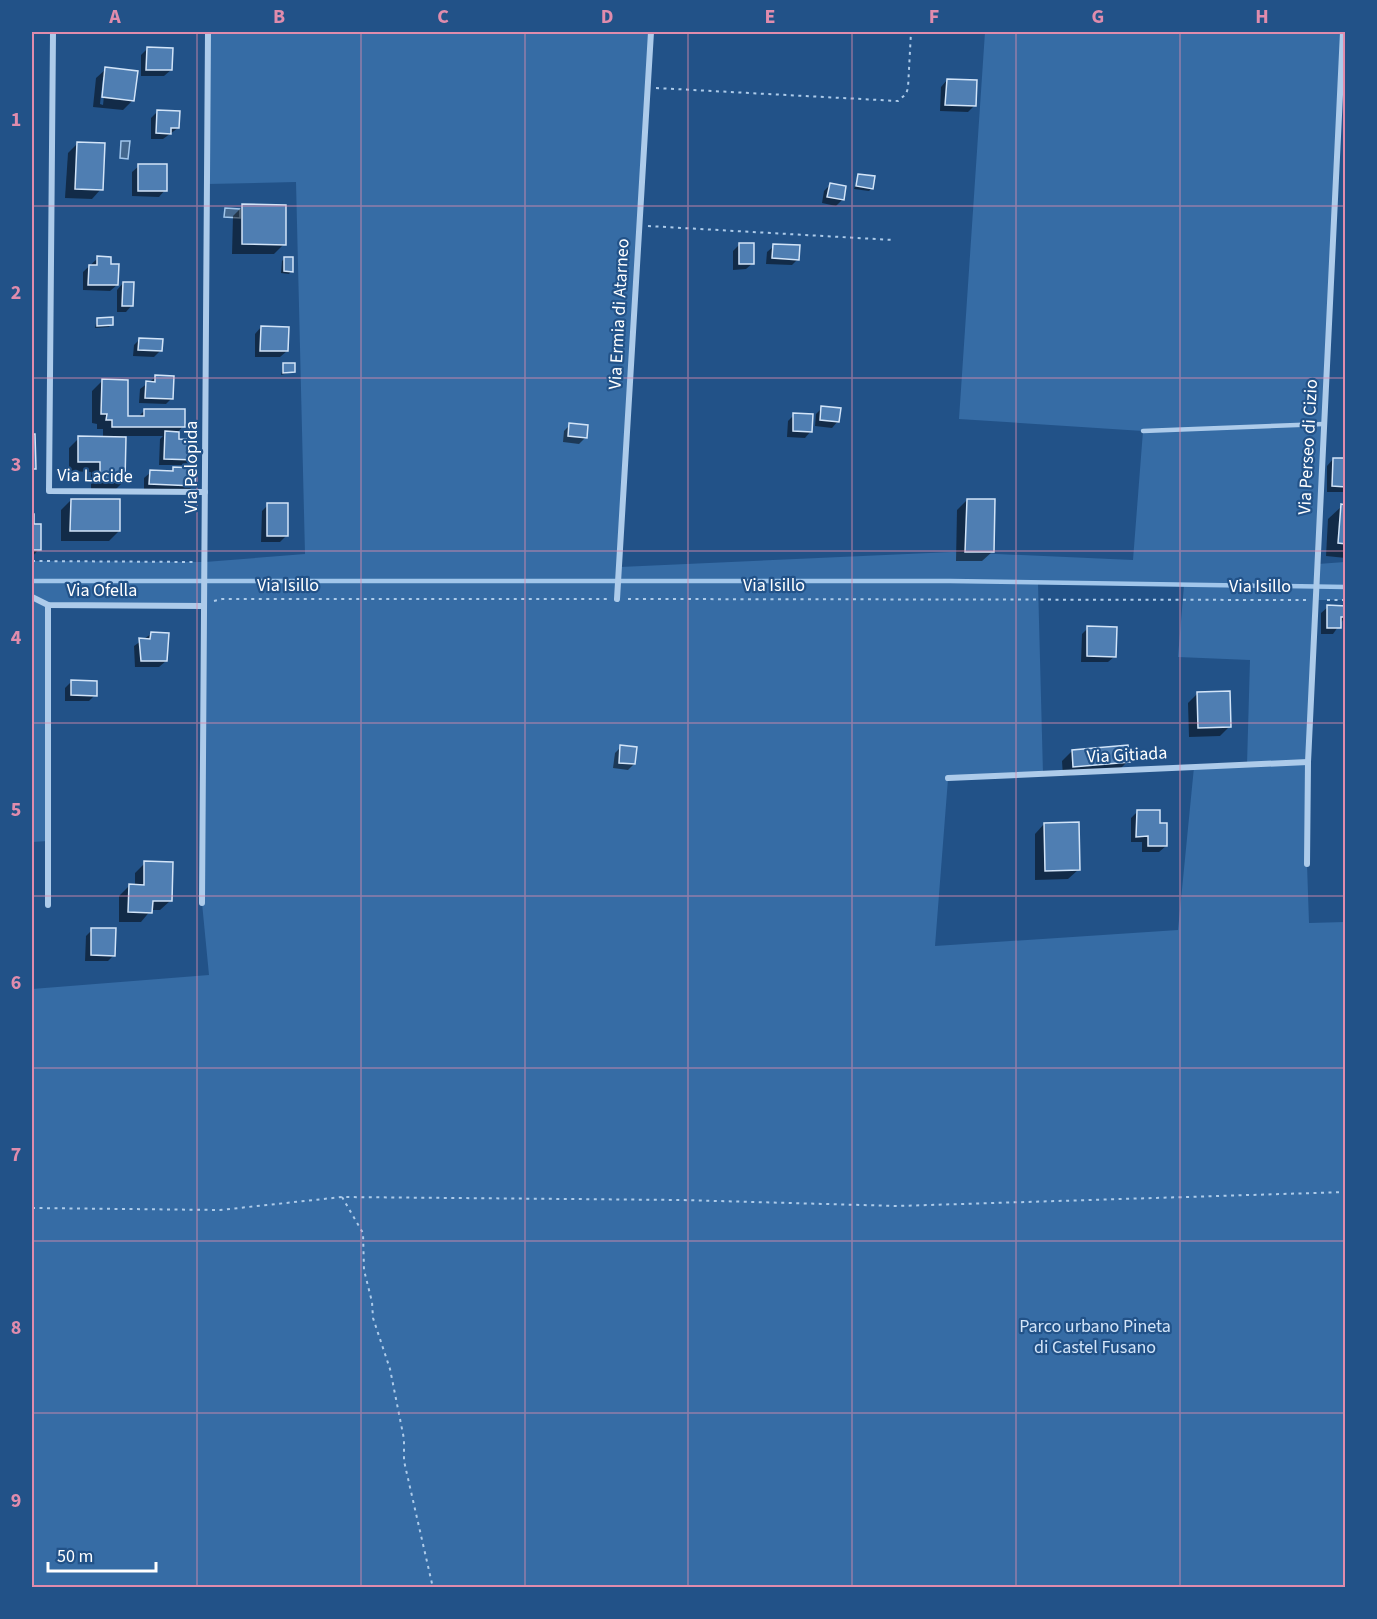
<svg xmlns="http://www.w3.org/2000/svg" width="1377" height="1619" viewBox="0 0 1377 1619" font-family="'Source Sans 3',sans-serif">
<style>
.green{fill:#366ca5;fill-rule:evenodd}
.water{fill:#44688e;stroke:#a1c6eb;stroke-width:1.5}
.shadow{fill:#0007;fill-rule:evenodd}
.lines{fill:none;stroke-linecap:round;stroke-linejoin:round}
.stream{stroke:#a1c6eb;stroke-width:4.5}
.building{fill:#4f7eb2;stroke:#d2e4f8;stroke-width:1.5}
.path{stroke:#adcbea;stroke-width:2;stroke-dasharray:3 4.5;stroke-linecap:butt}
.service{stroke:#adcbea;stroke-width:4.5}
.minor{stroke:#adcbea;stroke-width:6}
.grid{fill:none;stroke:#e08cad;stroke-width:1.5;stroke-opacity:0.55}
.labels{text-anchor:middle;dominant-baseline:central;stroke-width:4.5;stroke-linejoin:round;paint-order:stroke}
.street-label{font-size:18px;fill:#fff;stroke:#225288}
.park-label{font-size:18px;fill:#d2e4f8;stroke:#225288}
.neatline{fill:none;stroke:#e08cad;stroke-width:2}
.grid-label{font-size:20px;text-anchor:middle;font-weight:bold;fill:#e08cad}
</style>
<rect width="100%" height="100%" fill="#225288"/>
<path class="green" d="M208 32H651L620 567 952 552 1133 560 1143 431 959 419 985 32H1343L1318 564 1345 562 1346 600H1317L1307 864 1309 923 1345 922V1587L32 1588V989L209 975 202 903 203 606 48 605V841L32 842V561L205 562 305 554 296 182 207 184ZM1038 583 1184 585 1178 657 1250 660 1247 765 1194 767 1178 930 935 946 948 779 1043 774Z"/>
<g class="water">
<polygon points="121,141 130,141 128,159 120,158"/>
<polygon points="225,208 240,209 240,218 224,217"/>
</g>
<g class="shadow">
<polygon points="147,49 171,70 164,76 141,76 141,55"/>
<path d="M106 69 133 100 123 110 93 107 96 78ZM103 77H106L103 105 100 104Z"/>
<polygon points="947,80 974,106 968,112 940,111 941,87"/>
<polygon points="158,111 178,128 163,139 151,139 151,118"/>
<polygon points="77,144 101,189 92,199 65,198 68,153"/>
<polygon points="139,166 165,190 159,197 132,196 132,172"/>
<polygon points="859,175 872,188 869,191 854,189"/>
<polygon points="830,185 843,199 836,206 822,203 824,191"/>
<polygon points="243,206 284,244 274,254 232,254 233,216"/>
<polygon points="739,245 753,263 746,269 733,270 733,251"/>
<polygon points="774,246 798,259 792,265 766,264 767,252"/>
<polygon points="98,258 110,265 117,285 110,291 83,290 83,272"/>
<polygon points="285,258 291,271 289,274 281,273 282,261"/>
<polygon points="123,283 132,305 126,312 117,312 117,290"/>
<polygon points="97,319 111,324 109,327 95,328"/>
<polygon points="261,327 287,351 280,357 255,357 255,334"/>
<polygon points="140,339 160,351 154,357 133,356 134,345"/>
<polygon points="284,365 294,371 281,375"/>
<polygon points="156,377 172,398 166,404 139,403 140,389"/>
<polygon points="102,381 126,417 138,417 144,411 183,426 178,432 177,441 195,459 189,465 159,465 160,439 163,436 124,436 124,481 114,491 91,491 91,472 69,471 69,448 79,438 103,438 103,429 97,429 97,424 92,423 92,391"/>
<polygon points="822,408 838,421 832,428 815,426 816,414"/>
<polygon points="794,415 811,431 805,438 787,437 788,421"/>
<polygon points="570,425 586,437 579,444 563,442 564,431"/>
<polygon points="32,436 34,436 35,468 32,472"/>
<polygon points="1333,459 1346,459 1346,492 1327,492 1327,466"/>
<polygon points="194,470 194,485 187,492 144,490 144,478 151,472"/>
<polygon points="71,500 119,531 109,541 61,541 61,510"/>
<polygon points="967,500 992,552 982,561 956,561 957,510"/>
<polygon points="268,505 286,536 280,542 261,542 262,511"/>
<polygon points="1342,506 1346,506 1346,558 1326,556 1328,519"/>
<polygon points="32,516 39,549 32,557"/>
<polygon points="1328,607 1345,617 1333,634 1321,634 1321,613"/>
<polygon points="1088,628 1115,656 1108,662 1081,662 1082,634"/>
<polygon points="151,634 166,661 159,667 135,667 134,646"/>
<polygon points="71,682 95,695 89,701 65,701 65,688"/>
<polygon points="1198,693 1229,727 1220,736 1189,737 1188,703"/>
<polygon points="621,747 634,764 628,770 613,768 615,753"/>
<polygon points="1072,751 1128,761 1118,771 1063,776 1062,761"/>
<polygon points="1137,812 1166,846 1159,852 1142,852 1142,842 1131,842 1131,818"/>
<polygon points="1044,824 1078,870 1068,879 1035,880 1035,834"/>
<polygon points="145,863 170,901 160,910 151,910 141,922 119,922 119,896 129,886 135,886 135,873"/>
<polygon points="92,930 114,955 108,961 85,961 86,936"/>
</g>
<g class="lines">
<polyline class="stream" points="32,581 950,581 1346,587"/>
</g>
<g class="building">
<polygon points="147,47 173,48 172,70 146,70"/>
<polygon points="105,67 138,71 134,101 102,97"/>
<polygon points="947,79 977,80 976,106 945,105"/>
<polygon points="157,110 180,111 179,128 171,128 171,134 156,133"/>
<polygon points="77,142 105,143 103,190 75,189"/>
<rect x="138" y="164" width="29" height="27"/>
<polygon points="858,174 875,176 873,189 856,186"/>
<polygon points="830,183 846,186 844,200 827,197"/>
<polygon points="242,204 286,205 286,245 242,244"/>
<rect x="739" y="243" width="15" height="21"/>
<polygon points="773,244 800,245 799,260 772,258"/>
<polygon points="97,256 111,257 111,264 119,264 118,285 88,285 89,265 97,265"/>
<polygon points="284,257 293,257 293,272 284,271"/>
<polygon points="123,282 134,282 133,306 122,306"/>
<polygon points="113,317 113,325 97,326 97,318"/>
<polygon points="261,326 289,327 288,351 260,351"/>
<polygon points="139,338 163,339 162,351 138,350"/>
<polygon points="283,363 295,363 295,372 283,373"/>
<polygon points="155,375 174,376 173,399 145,398 146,381 155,382"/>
<polygon points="102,379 128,380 128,416 144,416 144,409 185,409 185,427 112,427 112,420 106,420 107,414 101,414"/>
<polygon points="821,406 841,408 839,422 820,420"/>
<polygon points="793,413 813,414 812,432 793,431"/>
<polygon points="569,423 588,425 587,438 568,436"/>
<polygon points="165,431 179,432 179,439 197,440 197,460 164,459"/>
<polygon points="32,434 35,434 36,469 32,469"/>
<polygon points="78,436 126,437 125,482 100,481 100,462 78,462"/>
<polygon points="1333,458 1346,458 1346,487 1332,486"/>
<polygon points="173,467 196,468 195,486 149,484 150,470 173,471"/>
<polygon points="71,499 120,499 120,531 70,531"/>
<polygon points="967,499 995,499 994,552 965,552"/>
<rect x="267" y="503" width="21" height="33"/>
<polygon points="1341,504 1346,505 1346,544 1338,543"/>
<polygon points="32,514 34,514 34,524 41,524 41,550 32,550"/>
<polygon points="1327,605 1346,606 1346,617 1341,617 1341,628 1327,628"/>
<polygon points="1087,626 1117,627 1116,657 1087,656"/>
<polygon points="151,632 169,633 167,661 141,661 139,638 150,639"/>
<polygon points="71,680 97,681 97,696 71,695"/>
<polygon points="1230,691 1231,727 1198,728 1197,692"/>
<polygon points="620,745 637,747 635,764 619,763"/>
<polygon points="1128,745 1130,762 1073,767 1072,750"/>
<polygon points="1137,810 1160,810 1160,823 1167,823 1167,846 1148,846 1148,836 1136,837"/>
<polygon points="1079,822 1080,870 1045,871 1044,823"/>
<polygon points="144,861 173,862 172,901 153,901 152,913 128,912 129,884 144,885"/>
<polygon points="91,928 116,928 115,956 91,955"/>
</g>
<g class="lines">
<g class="path">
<polyline points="656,88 898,101 906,94 908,88 911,32"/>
<polyline points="648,226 893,240"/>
<polyline points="32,561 194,562"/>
<polyline points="628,599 1306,600"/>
<polyline points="1327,600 1346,600"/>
<polyline points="214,601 222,599 607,599"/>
<polyline points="342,1197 363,1233 364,1270 372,1302 373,1318 390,1369 404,1439 404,1461 433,1588"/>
<polyline points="32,1208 220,1210 342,1197 681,1200 897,1206 1346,1192"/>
</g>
<polyline class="service" points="1143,431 1324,424"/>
<g class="minor">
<polyline points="53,32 49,491 205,492"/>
<polyline points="32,597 48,605 203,606"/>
<polyline points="617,599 651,32"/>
<polyline points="48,605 48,905"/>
<polyline points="948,778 1308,762"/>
<polyline points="1307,864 1308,762 1343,32"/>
<polyline points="202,903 208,32"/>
</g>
</g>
<path class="grid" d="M197 32V1588M361 32V1588M525 32V1588M688 32V1588M852 32V1588M1016 32V1588M1180 32V1588M32 206H1346M32 378H1346M32 551H1346M32 723H1346M32 896H1346M32 1068H1346M32 1241H1346M32 1413H1346"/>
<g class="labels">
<g class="street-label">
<text transform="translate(619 314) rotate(-87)">Via Ermia di Atarneo</text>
<text transform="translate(1308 447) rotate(-87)">Via Perseo di Cizio</text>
<text transform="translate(191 467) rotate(-90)">Via Pelopida</text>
<text transform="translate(95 476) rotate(1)">Via Lacide</text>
<text x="288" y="585">Via Isillo</text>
<text x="774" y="585">Via Isillo</text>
<text x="1260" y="586">Via Isillo</text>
<text x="102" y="590">Via Ofella</text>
<text transform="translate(1127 755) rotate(-3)">Via Gitiada</text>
</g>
<g class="park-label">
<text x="1095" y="1326">Parco urbano Pineta<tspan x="1095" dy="21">di Castel Fusano</tspan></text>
</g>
</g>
<rect width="1377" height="1619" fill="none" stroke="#225288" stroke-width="66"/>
<path d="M48 1562v9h108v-9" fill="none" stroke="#ffffff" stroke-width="3"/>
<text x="57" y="1562" font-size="18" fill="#ffffff" stroke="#225288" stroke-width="4.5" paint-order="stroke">50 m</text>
<rect x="33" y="33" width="1311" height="1553" class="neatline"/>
<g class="grid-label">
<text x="115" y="23">A</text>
<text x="279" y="23">B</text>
<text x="443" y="23">C</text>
<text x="607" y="23">D</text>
<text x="770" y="23">E</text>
<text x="934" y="23">F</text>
<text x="1098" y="23">G</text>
<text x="1262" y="23">H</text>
<text x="16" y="126">1</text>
<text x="16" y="299">2</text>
<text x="16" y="471">3</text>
<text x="16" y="644">4</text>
<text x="16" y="816">5</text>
<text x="16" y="989">6</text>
<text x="16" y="1161">7</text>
<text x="16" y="1334">8</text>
<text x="16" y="1507">9</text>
</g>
</svg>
